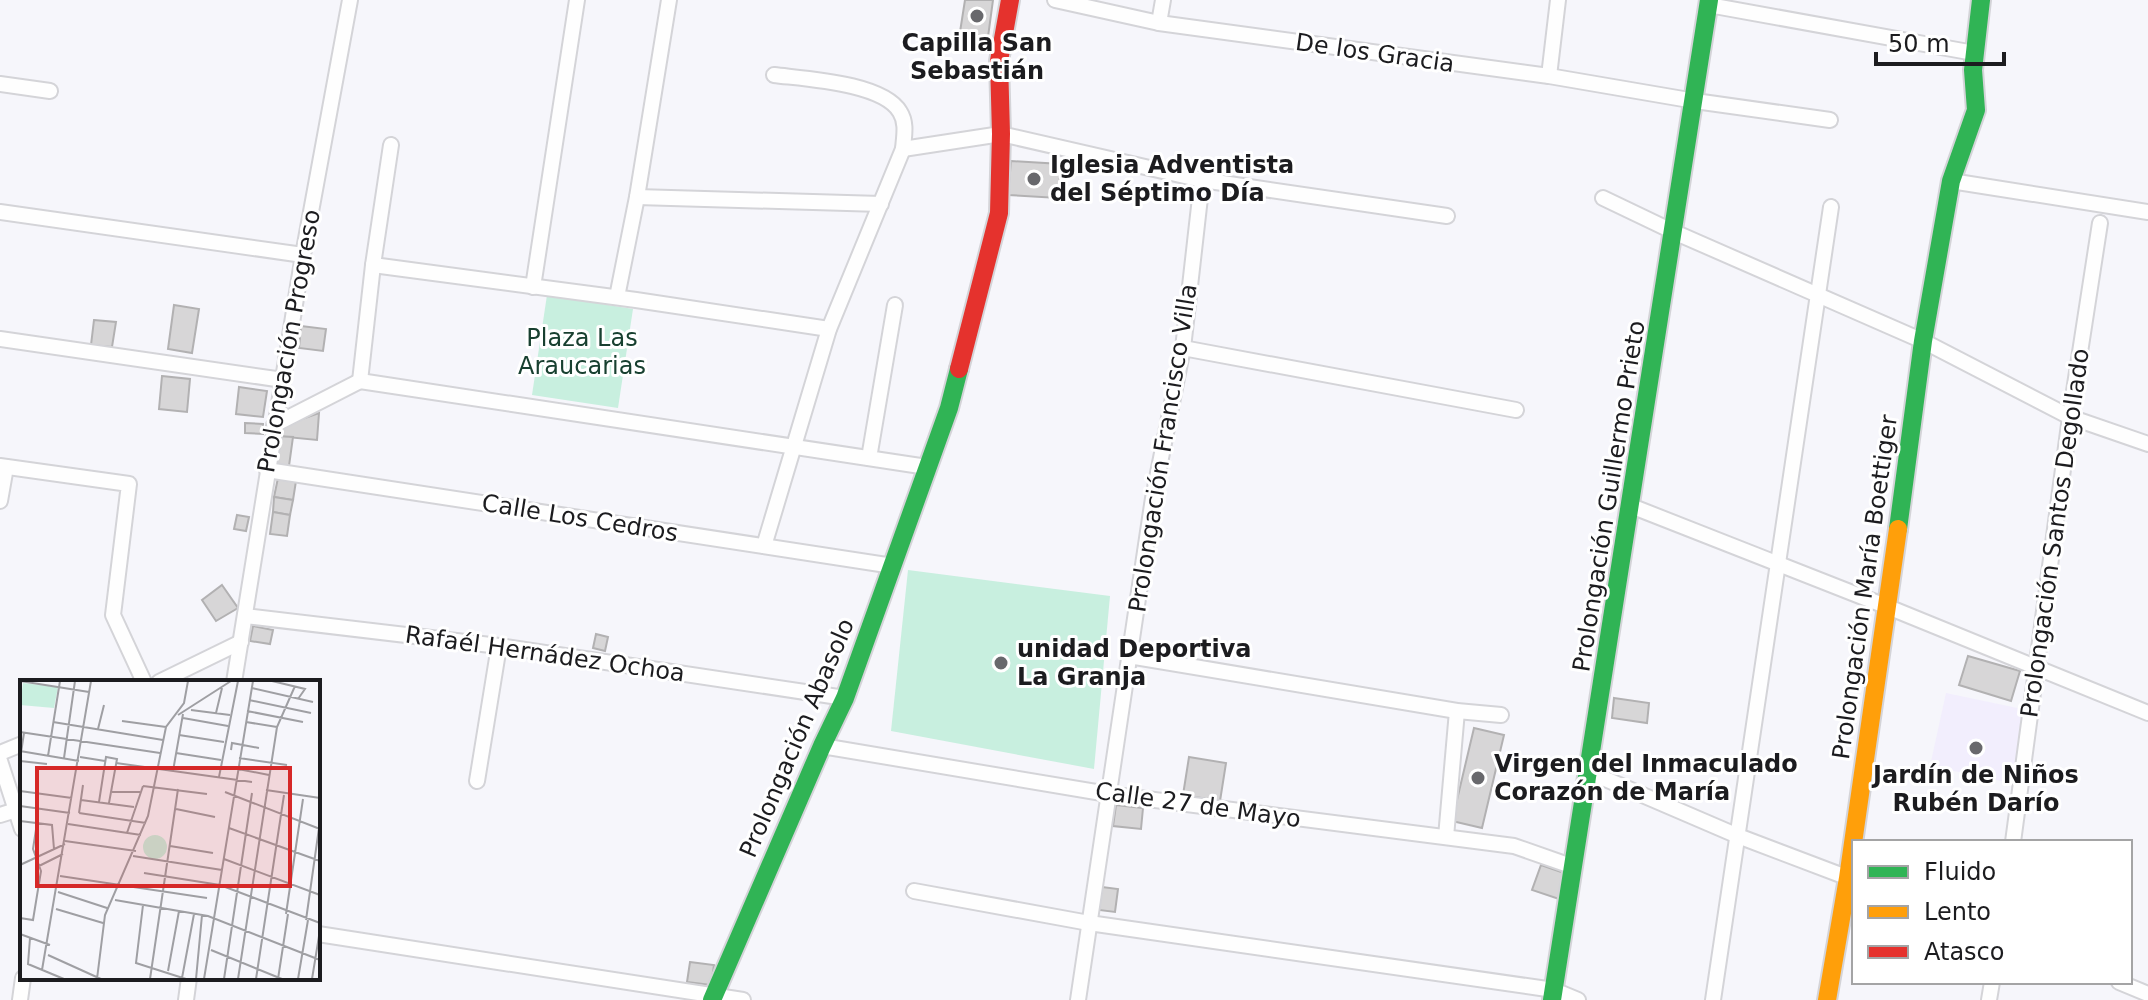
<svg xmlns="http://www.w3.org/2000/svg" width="2148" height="1000" viewBox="0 0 2148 1000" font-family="'DejaVu Sans',sans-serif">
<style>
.education{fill:#f2eefd}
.green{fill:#c8efdf}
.building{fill:#d7d6d7;stroke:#b2b1b2;stroke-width:2}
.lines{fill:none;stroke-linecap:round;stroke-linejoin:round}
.street-casing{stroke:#d4d4d8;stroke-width:18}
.fast-casing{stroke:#d4d4d8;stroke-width:22}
.slow-casing{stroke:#d4d4d8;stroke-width:22}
.jam-casing{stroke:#d4d4d8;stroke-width:22}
.street{stroke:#fefefe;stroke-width:14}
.fast{stroke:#30b455;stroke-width:18}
.slow{stroke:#ff9f0a;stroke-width:18}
.jam{stroke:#e5322d;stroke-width:18}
.poi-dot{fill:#68686c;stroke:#fff;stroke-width:3}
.labels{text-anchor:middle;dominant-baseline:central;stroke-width:6;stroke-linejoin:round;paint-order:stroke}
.poi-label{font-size:24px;font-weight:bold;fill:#1c1c1f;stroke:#fff;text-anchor:start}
.street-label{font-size:24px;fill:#1c1c1f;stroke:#fff}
.park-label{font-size:24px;fill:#184030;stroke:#fff}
.inset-road{fill:none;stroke:#9f9fa3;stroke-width:2}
.view{fill:#d62828;fill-opacity:0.15;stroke:#d62828;stroke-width:4}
.inset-edge{fill:none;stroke:#1c1c1f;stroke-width:4}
</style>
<rect width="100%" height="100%" fill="#f6f6fb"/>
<polygon class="education" points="1946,693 2027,710 2011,783 1930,766"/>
<g class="green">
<polygon points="547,295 633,309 618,408 532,395"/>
<polygon points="908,570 1110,596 1094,769 891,731"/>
</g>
<g class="building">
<polygon points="965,0 993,0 988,37 960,32"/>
<polygon points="1011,161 1061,164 1058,198 1008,195"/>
<polygon points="174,305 199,309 192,353 168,349"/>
<polygon points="94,320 116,322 112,347 91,345"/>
<polygon points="301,326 326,329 323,351 299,348"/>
<polygon points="162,376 190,379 187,412 159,409"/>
<polygon points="239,387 267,391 263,417 236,414"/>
<polygon points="319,413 317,440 276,436 282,426"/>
<polygon points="245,423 263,424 263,434 245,433"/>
<polygon points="276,436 293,437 289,466 273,465"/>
<polygon points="278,478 296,481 293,500 274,497"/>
<polygon points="274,497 293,500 290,515 273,512"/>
<polygon points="273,512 290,515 287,536 270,534"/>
<polygon points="237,515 249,517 246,531 234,529"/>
<polygon points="222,585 238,608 216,621 202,600"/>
<polygon points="253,626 273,630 270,644 250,641"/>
<polygon points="596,634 608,637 605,651 593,648"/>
<polygon points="1968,656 2020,671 2011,701 1959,685"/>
<polygon points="1614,698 1649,703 1647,723 1612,718"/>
<polygon points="1474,728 1504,735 1482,828 1452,821"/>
<polygon points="1189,757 1226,763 1220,801 1183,795"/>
<polygon points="1116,805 1143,808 1141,829 1113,826"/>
<polygon points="1541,865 1567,874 1559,899 1532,890"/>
<polygon points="1102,887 1118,889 1115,912 1099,910"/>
<polygon points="690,962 714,965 711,985 687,982"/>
</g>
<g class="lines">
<g class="street-casing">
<g id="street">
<polyline points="1055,0 1159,23 1549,76 1695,101 1830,120"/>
<polyline points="1709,5 1974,53"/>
<polyline points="1159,23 1163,0"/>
<polyline points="1549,76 1558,0"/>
<polyline points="0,84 50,91"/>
<polyline points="903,149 1001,134 1202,180 1447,216"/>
<polyline points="1951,181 2148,212"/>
<polyline points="637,197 881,204"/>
<polyline points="1603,198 1674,232 1923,341 2070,417 2148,444"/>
<polyline points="0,212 303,255"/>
<polyline points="373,265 636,300 829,329"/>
<polyline points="533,287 577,0"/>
<polyline points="617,297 637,197 669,0"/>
<polyline points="0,339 283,380"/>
<polyline points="1183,348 1516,410"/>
<polyline points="360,381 927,467"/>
<polyline points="360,381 373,265 391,145"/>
<polyline points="274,425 360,381"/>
<polyline points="869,458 895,305"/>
<polyline points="0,466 129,484 113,615 144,682"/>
<polyline points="267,470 893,566"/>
<polyline points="0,501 6,467"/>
<polyline points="1631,506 1888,607 2148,713"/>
<path d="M764 546 829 329 903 149C904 136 907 123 900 112 883 83 806 79 774 75"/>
<polyline points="245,616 499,646 845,698"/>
<polyline points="1129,656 1457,711 1501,715"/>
<polyline points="159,682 241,642"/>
<polyline points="234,682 303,255 350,0"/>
<polyline points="822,746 1108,794 1514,846 1574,867"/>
<polyline points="0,753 22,744"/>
<polyline points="0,761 22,829"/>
<polyline points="1589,772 1738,836 1854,880"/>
<polyline points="477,781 499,646"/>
<polyline points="0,815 16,810"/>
<polyline points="1446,837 1457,711"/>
<polyline points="2013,842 2070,417 2100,223"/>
<polyline points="914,891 1089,923 1554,990 1578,1000"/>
<polyline points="318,934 743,1000"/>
<polyline points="2119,982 2148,994"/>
<polyline points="20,1000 23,978"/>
<polyline points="186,1000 189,978"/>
<polyline points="1078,1000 1153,498 1183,348 1202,180"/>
<polyline points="1713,1000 1831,207"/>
<polyline points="1989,1000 1992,982"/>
</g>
</g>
<g class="fast-casing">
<g id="fast">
<polyline points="1898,529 1923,341 1951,181 1976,110 1973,70 1981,0"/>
<polyline points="712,1000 822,746 845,698 949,408 959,369"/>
<polyline points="1552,1000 1709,0"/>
</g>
</g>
<g class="slow-casing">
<polyline id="slow" points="1827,1000 1848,878 1898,529"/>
</g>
<g class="jam-casing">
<polyline id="jam" points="959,369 999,213 1001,134 999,61 1010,0"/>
</g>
<use href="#street" class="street"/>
<use href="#fast" class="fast"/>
<use href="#slow" class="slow"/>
<use href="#jam" class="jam"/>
</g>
<g class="poi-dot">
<circle cx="977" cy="16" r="8"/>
<circle cx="1034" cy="179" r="8"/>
<circle cx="1001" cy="663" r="8"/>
<circle cx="1976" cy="748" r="8"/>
<circle cx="1478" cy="778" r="8"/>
</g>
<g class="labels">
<g class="poi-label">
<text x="977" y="43" text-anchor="middle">Capilla San<tspan x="977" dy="28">Sebastián</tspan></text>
<text x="1050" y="165">Iglesia Adventista<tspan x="1050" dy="28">del Séptimo Día</tspan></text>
<text x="1017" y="649">unidad Deportiva<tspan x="1017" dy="28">La Granja</tspan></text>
<text x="1494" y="764">Virgen del Inmaculado<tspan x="1494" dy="28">Corazón de María</tspan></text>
<text x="1976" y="775" text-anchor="middle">Jardín de Niños<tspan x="1976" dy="28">Rubén Darío</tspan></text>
</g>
<g class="street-label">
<text transform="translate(1375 53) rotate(8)">De los Gracia</text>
<text transform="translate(289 341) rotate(-80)">Prolongación Progreso</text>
<text transform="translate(1163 448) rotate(-81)">Prolongación Francisco Villa</text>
<text transform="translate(1609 496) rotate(-81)">Prolongación Guillermo Prieto</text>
<text transform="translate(580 518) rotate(9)">Calle Los Cedros</text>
<text transform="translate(2055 533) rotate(-82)">Prolongación Santos Degollado</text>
<text transform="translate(1865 587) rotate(-82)">Prolongación María Boettiger</text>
<text transform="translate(545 654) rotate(8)">Rafaél Hernádez Ochoa</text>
<text transform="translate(797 738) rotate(-67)">Prolongación Abasolo</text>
<text transform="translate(1198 805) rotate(8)">Calle 27 de Mayo</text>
</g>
<g class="park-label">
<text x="582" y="338">Plaza Las<tspan x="582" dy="28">Araucarias</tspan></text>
</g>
</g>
<g transform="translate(20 680)">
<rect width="300" height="300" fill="#f6f6fb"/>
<path d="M3 3 38 7 34 28 0 25ZM123 167a12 12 0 1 1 24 0a12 12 0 1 1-24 0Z" fill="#c8efdf"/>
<path class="inset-road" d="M0 1 69 12M252 1 285 9 278 19M232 8 293 22M229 20 291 33M171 30 210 35M227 31 283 42M196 33 202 8M158 35 211 1M163 38 208 46M102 41 146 47M33 42 143 60M226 42 257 47M78 49 84 25M0 52 140 73M159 55 204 62M211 70 212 63 239 68M0 71 59 81M156 73 201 80M28 76 40 1M60 77 85 81M44 78 55 1M219 78 267 85M0 79 4 53M0 81 27 84M96 83 232 102M218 89 249 95M153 91 163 34M199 97 218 1M123 106 187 114M246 110 300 118M0 111 52 118M92 112H120M205 112 300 149M61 120 114 127M79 122 86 77 97 79 89 123M0 126 50 133M156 129 195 137M59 133 126 143M59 133 63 105M0 141 32 145 34 169M48 144 121 155M209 148 300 181M107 153 123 106M45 161 116 171M150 166 193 173M113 176 202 190M204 179 300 215M0 185 45 164M19 186 43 174M124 193 200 205 300 243M40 196 187 218M38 212 87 228M95 220 188 236 300 280M0 223 1 186M123 225 116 283 166 299M36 229 83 243M266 234 283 119M0 238 13 240 21 191 13 169 17 143M286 240 300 141M0 254 30 265M10 258 8 284 44 299M191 270 262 299M28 275 81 299M22 290 71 1M148 291 159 231M162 298 174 234M77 299 85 235 128 136 146 47 164 23 168 1M130 299 158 109M176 299 182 235M184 299 233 1M204 299 232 113M218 299 257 47 275 6M236 299 264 115M258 299 268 234M278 299 288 240M292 299 300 250"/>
<path class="view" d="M17 88H270V206H17Z"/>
<rect width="300" height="300" class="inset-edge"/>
</g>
<rect x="1852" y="840" width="280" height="144" fill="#ffffff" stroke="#a4a4a5" stroke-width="2"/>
<rect x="1868" y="866" width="40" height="12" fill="#30b455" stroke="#a4a4a5" stroke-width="2"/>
<text x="1924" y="880" font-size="24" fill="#1c1c1f">Fluido</text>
<rect x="1868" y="906" width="40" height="12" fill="#ff9f0a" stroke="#a4a4a5" stroke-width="2"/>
<text x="1924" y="920" font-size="24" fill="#1c1c1f">Lento</text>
<rect x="1868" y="946" width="40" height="12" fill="#e5322d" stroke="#a4a4a5" stroke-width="2"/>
<text x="1924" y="960" font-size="24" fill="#1c1c1f">Atasco</text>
<path d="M1876 52v12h128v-12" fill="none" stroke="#1c1c1f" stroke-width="4"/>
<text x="1888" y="52" font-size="24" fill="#1c1c1f" stroke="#ffffff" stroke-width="6" paint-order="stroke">50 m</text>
</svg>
